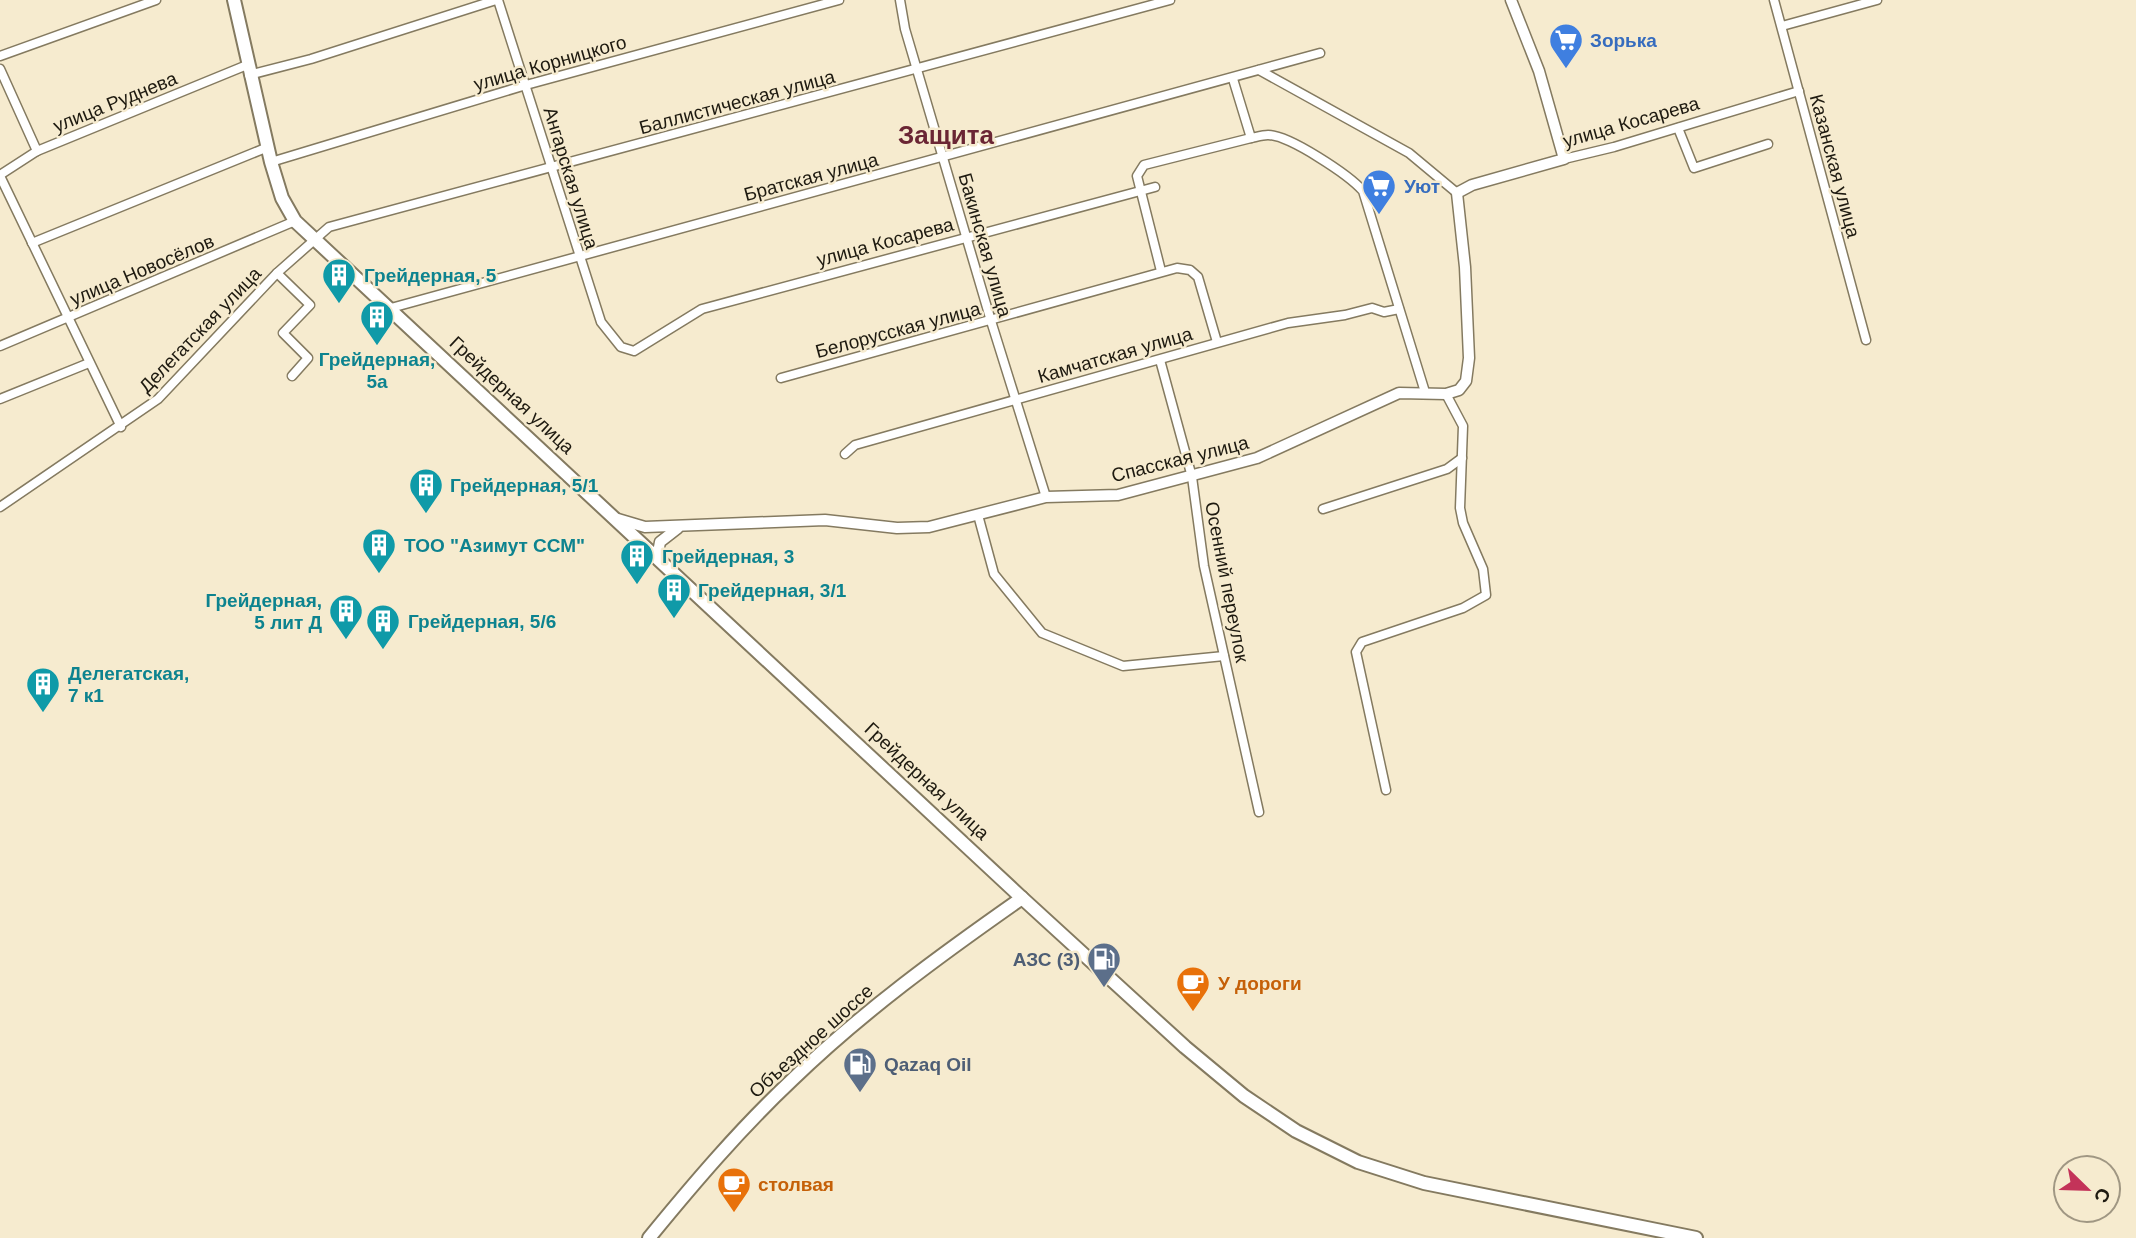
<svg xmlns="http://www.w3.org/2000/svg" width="2136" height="1238" viewBox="0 0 2136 1238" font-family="Arial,sans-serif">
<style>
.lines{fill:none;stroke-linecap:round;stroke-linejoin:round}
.minor-casing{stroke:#847a60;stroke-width:11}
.tertiary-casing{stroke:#847a60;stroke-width:13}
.primary-casing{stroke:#847a60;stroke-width:16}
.minor{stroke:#fff;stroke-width:8}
.tertiary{stroke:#fff;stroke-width:10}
.primary{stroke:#fff;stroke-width:12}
.labels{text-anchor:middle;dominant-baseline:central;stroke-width:5;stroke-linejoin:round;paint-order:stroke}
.shop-label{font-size:19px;font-weight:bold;fill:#366cbe;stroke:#f6ebcf;text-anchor:start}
.street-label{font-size:19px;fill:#1e1a10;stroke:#f6ebcf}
.culture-label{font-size:19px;font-weight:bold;fill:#0d838f;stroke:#f6ebcf;text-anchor:start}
.service-label{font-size:19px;font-weight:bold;fill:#4e5e75;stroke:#f6ebcf;text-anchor:end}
.food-label{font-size:19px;font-weight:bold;fill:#c56008;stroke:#f6ebcf;text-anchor:start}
.district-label{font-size:26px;font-weight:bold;fill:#6a2534;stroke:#f6ebcf}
</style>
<rect width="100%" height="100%" fill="#f6ebcf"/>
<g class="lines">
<g class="minor-casing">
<g id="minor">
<polyline points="498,0 601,322 621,347 634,351 702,309 1155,187"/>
<polyline points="900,0 905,29 991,321 1046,497"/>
<polyline points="1774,0 1866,340"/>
<polyline points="1782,26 1877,0"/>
<polyline points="0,56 156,0"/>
<polyline points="0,69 37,151"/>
<polyline points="1259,70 1409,153 1457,193"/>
<polyline points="249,75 311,59 496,0"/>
<path d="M1233 79 1251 138C1256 137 1263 135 1268 135 1289 135 1349 175 1363 191L1425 392"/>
<polyline points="1678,128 1694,168 1768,144"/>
<polyline points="1564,159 1614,147 1799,91"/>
<polyline points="271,162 526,85 839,0"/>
<polyline points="0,175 37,151 247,65"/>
<polyline points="0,176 121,427"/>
<polyline points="32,243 268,147"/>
<polyline points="1161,271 1137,176 1144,165 1251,138"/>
<polyline points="277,273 310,305 283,333 308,358 292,376"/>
<polyline points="391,308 1320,53"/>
<polyline points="0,346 295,221"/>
<polyline points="1160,360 1192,477 1204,566 1259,812"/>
<polyline points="781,378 1177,268 1190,270 1198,277 1217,342"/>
<polyline points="0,399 89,363"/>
<polyline points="845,454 855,445 1288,323 1345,315 1372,308 1384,312 1399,309"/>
<polyline points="0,507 158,399 277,273 329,227 1170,0"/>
<polyline points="1323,509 1447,469 1462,458"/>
<polyline points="978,515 994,574 1042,633 1123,666 1224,656"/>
<polyline points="1386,790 1356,652 1362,642 1463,608 1486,595 1483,569 1463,523 1460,508 1463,426 1446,394"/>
</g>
</g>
<g class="tertiary-casing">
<g id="tertiary">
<polyline points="618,519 645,527 825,520 897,528 929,527 1046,497 1118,495 1257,458 1399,393 1446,394 1459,390 1466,381 1469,358 1465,267 1457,193 1472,185 1564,159 1539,71 1511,0"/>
<polyline points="657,558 660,542 678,528"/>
</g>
</g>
<g class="primary-casing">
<g id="primary">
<polyline points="234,0 271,162 282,198 295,221 1022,898 1185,1047 1244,1096 1296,1131 1358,1162 1424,1183 1696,1238"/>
<path d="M649 1238C694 1183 740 1129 792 1080 862 1012 942 954 1022 898"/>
</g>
</g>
<use href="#minor" class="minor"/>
<use href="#tertiary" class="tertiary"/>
<use href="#primary" class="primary"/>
</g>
<defs>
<g id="supermarket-pin" transform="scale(1.75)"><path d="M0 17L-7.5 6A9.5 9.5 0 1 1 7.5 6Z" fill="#3f7fe0" stroke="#f6ebcf"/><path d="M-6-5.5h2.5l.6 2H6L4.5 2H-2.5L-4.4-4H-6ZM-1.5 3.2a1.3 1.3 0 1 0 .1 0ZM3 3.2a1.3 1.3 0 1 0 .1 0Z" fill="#fff"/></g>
<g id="building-pin" transform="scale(1.75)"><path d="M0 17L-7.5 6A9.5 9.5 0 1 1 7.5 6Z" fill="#0f9aa8" stroke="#f6ebcf"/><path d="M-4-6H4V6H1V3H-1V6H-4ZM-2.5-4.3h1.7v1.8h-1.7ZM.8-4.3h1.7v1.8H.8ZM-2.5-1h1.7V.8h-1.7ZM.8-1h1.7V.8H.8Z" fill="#fff"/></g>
<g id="fuel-pin" transform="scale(1.75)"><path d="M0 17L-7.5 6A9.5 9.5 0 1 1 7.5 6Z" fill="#5c6f8a" stroke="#f6ebcf"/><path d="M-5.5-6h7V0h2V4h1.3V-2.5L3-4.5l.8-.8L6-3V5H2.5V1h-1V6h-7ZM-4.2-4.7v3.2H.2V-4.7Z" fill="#fff"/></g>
<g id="cafe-pin" transform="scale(1.75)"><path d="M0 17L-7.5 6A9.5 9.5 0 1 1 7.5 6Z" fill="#e8710a" stroke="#f6ebcf"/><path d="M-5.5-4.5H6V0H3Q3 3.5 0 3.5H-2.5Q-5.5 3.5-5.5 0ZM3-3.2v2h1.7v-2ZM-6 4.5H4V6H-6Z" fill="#fff"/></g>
</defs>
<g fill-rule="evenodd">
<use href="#supermarket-pin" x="1566" y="40"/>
<use href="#supermarket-pin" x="1379" y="186"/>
<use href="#building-pin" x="339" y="275"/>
<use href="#building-pin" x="377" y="317"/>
<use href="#building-pin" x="426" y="485"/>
<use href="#building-pin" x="379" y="545"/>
<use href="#building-pin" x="637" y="556"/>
<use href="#building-pin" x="674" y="590"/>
<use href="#building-pin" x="346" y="611"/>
<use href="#building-pin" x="383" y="621"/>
<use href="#building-pin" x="43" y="684"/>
<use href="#fuel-pin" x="1104" y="959"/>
<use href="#cafe-pin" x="1193" y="983"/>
<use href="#fuel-pin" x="860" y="1064"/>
<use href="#cafe-pin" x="734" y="1184"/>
</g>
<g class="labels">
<g class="shop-label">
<text x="1590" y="40">Зорька</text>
<text x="1404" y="186">Уют</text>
</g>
<g class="street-label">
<text transform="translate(550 63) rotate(-16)">улица Корницкого</text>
<text transform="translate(115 102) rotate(-22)">улица Руднева</text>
<text transform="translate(737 102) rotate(-15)">Баллистическая улица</text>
<text transform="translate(1631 122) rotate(-16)">улица Косарева</text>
<text transform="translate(1835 166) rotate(75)">Казанская улица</text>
<text transform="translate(811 177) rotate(-15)">Братская улица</text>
<text transform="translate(571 178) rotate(73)">Ангарская улица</text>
<text transform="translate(885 242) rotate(-15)">улица Косарева</text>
<text transform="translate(985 245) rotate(74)">Бакинская улица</text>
<text transform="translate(142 270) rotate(-23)">улица Новосёлов</text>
<text transform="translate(200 330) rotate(-46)">Делегатская улица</text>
<text transform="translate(898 330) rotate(-15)">Белорусская улица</text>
<text transform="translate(1115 355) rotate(-16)">Камчатская улица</text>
<text transform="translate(512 395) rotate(43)">Грейдерная улица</text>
<text transform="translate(1180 459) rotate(-14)">Спасская улица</text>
<text transform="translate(1227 582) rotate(79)">Осенний переулок</text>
<text transform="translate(927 781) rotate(43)">Грейдерная улица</text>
<text transform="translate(811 1041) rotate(-42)">Объездное шоссе</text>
</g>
<g class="culture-label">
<text x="364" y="275">Грейдерная, 5</text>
<text x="377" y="359" text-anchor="middle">Грейдерная,<tspan x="377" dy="22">5а</tspan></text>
<text x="450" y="485">Грейдерная, 5/1</text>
<text x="404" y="545">ТОО "Азимут ССМ"</text>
<text x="662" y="556">Грейдерная, 3</text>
<text x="698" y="590">Грейдерная, 3/1</text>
<text x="322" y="600" text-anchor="end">Грейдерная,<tspan x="322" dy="22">5 лит Д</tspan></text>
<text x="408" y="621">Грейдерная, 5/6</text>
<text x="68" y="673">Делегатская,<tspan x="68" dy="22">7 к1</tspan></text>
</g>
<g class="service-label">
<text x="1080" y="959">АЗС (3)</text>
<text x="884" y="1064" text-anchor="start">Qazaq Oil</text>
</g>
<g class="food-label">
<text x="1218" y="983">У дороги</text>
<text x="758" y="1184">столвая</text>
</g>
<g class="district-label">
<text x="946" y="135">Защита</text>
</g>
</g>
<g transform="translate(2087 1189) rotate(113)"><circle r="33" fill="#f6ebcf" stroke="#a09783" stroke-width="2"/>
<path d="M0-5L12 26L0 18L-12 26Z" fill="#c33359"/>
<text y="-10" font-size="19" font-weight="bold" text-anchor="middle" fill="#1e1a10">С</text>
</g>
</svg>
